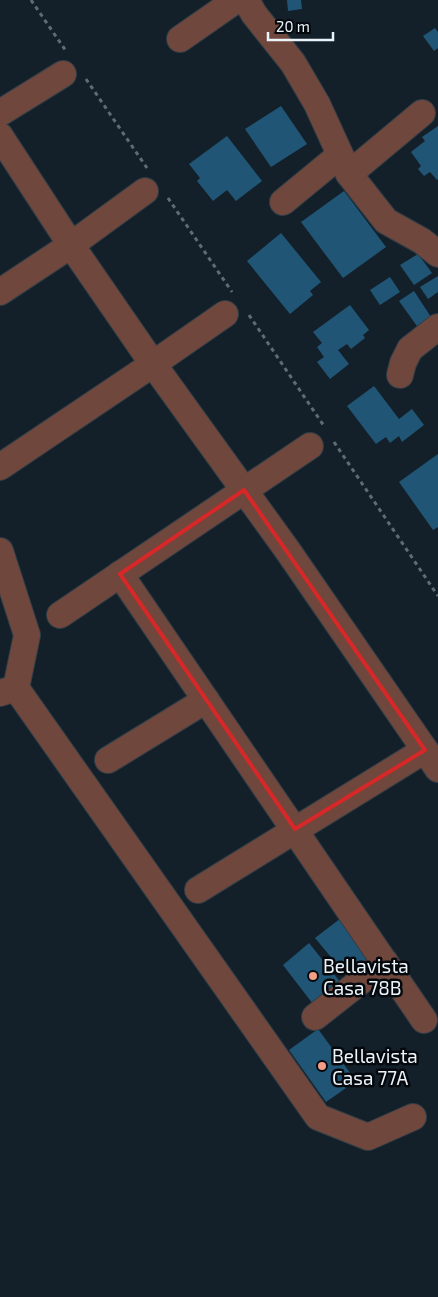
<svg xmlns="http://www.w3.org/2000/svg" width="438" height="1297" viewBox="0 0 438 1297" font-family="'Exo 2',sans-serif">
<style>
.building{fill:#215576}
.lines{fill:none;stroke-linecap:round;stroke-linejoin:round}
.minor-casing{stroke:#313e47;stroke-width:28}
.path{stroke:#606b74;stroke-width:3;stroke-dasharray:4 4;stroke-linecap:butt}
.minor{stroke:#6f473c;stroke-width:26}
.marked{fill:none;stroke:#d62828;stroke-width:4;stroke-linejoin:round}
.poi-dot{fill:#f49e87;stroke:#05090d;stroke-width:2}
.labels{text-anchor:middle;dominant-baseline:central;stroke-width:5;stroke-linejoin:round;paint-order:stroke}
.poi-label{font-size:19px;fill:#ebf4fa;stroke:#05090d;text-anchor:start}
</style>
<rect width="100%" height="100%" fill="#13202a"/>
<g class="building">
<polygon points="287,0 301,0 302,9 288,11"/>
<polygon points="435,28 438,32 438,48 434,51 423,36"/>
<polygon points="281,106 307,144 271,167 245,129"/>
<polygon points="438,126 438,179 437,180 430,172 424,176 418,169 421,166 411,152 425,141 422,137"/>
<polygon points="227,136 262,181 236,201 227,190 213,201 197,181 200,178 189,164"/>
<polygon points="344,191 386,247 343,278 301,222"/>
<polygon points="281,233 321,282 310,291 313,295 290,314 247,261"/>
<polygon points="418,254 432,273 414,285 400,265"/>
<polygon points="438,276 438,292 428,299 420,287"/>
<polygon points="390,277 400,292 380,305 370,290"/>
<polygon points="414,291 431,317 417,326 399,301"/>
<polygon points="350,305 369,330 363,335 365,338 351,349 347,344 338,350 349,364 330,379 317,362 324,357 317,347 322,343 313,332"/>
<polygon points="374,386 399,419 412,409 424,425 402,442 399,436 390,443 386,437 376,444 347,406"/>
<polygon points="438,454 438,527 433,530 399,482"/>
<polygon points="341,918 374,964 351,981 315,938"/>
<polygon points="309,943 345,988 316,1008 283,965"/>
<polygon points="318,1029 356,1081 326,1102 289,1050"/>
</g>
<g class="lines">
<g class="minor-casing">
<g id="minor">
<polyline points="246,0 254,14 293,63 317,104 349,174 386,221 422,241 438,254"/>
<polyline points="180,39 236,0"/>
<polyline points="0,113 63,74"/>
<polyline points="0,136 71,245 153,364 288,551 438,769"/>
<polyline points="349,174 422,113"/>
<polyline points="283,202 340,155"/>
<polyline points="0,292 71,245 145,191"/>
<polyline points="400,375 403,363 410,349 438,327"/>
<polyline points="0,467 153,364 225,314"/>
<polyline points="0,551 27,635 16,688"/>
<polyline points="120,574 424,1020"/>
<polyline points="60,615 310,446"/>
<polyline points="0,693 16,688 318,1117 368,1137 413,1117"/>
<polyline points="108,760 206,700"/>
<polyline points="198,890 425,750"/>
<polyline points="315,1017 385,962"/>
</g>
</g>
<g class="path">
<polyline points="31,0 66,51"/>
<polyline points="86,79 147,168"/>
<polyline points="168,198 232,292"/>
<polyline points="249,315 324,426"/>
<polyline points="334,442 438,596"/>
</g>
<use href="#minor" class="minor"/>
</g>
<path class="marked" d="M244 490 425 750 295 829 120 574Z"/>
<g class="poi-dot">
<circle cx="313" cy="976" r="5"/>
<circle cx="322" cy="1066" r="5"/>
</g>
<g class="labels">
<g class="poi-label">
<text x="323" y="965">Bellavista<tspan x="323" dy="22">Casa 78B</tspan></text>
<text x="332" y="1055">Bellavista<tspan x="332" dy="22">Casa 77A</tspan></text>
</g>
</g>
<path d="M268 32v8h65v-8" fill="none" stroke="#ebf4fa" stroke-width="2.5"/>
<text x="276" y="32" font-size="15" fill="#ebf4fa" stroke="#05090d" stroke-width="4" paint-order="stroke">20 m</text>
</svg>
